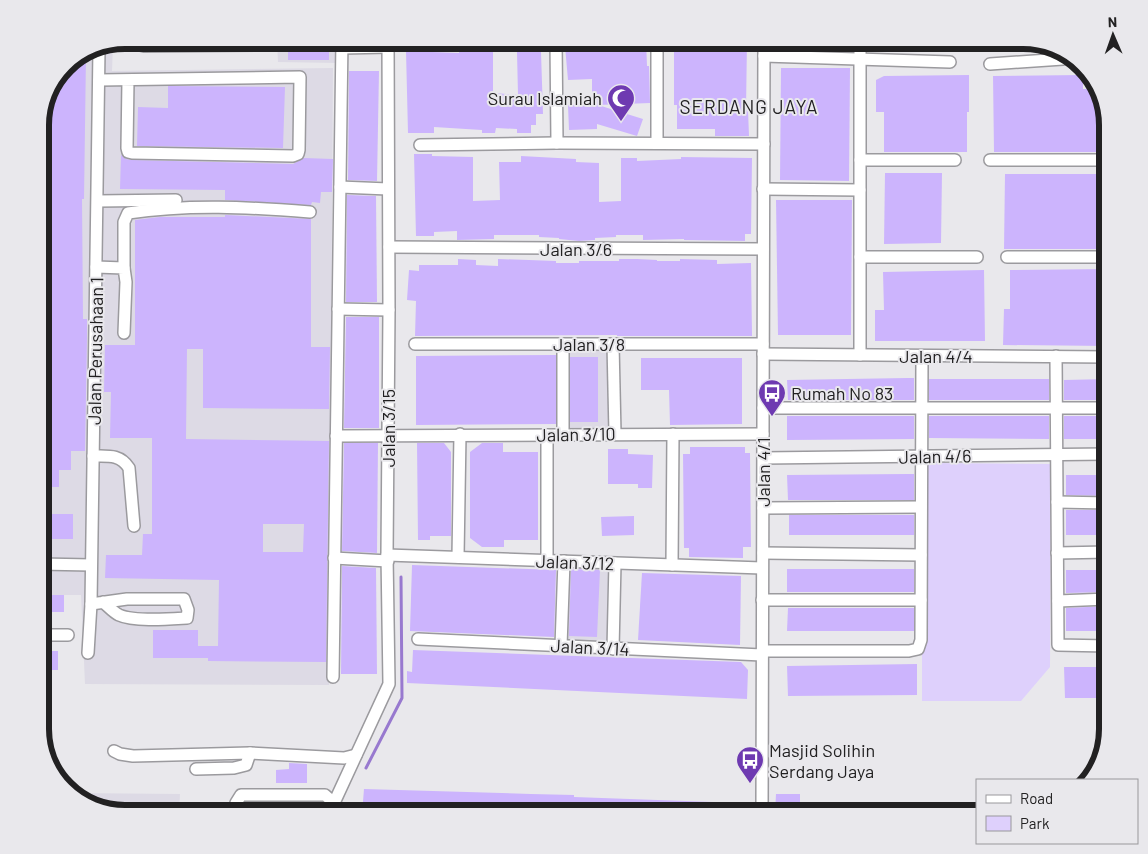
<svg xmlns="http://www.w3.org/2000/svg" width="1148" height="854" viewBox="0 0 1148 854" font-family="Barlow,sans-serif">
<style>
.built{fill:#dddae5}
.green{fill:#ded0fc}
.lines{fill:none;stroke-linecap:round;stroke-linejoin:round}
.stream{stroke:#9879cf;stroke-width:3}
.building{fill:#ccb4fd;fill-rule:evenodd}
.minor-casing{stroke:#9b9a9e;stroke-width:14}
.minor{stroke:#fff;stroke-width:11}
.labels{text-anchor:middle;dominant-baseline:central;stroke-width:4;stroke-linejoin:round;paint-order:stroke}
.poi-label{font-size:18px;fill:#222122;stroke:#e9e8ec;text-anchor:start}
.street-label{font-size:18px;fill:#222122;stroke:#e9e8ec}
.neighbourhood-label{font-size:19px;letter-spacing:1px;fill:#222122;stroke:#e9e8ec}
.rim{fill:none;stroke:#222122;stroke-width:6}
</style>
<rect width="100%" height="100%" fill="#e9e8ec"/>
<g class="built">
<polygon points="277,40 338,40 338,63 278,62"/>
<polygon points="113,44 112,71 333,68 329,685 85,684 81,595 40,595 40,119 49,87 69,61"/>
<polygon points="567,348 608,348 610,430 567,430"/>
<polygon points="567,565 611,567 609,644 564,642"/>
<polygon points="70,793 180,794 179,814 124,814 73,797"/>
</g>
<polygon class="green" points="922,463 1051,464 1050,667 1021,701 922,701"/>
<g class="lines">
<polyline class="stream" points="366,768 402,698 401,577"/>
</g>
<g class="building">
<rect x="288" y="40" width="41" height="20"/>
<polygon points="609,40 646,40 647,66 649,66 650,103 598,105 643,119 637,136 597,124 597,129 569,130 568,105 592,104 592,79 568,80 565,46 610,45"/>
<polygon points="674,40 747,40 746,110 748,110 749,136 715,136 715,129 677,129 677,105 674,105"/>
<polygon points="781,40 837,40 837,48 781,49"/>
<polygon points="992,40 1024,40 1026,41 1022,52"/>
<polygon points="406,51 459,53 459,51 493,51 493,93 518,95 517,52 541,52 543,114 536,114 536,125 531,125 531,133 517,133 517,129 496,128 495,133 482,133 482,130 434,127 434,133 408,133"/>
<polygon points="86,55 84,199 82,199 83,319 87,319 87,338 85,451 71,451 71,470 59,470 59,487 40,487 40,119 49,87 69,61"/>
<polygon points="781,68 850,68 849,181 780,180"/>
<polygon points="349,71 379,71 377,181 348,180"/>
<polygon points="969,75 969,112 967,112 967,152 884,152 884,112 876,112 876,80 884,76"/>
<polygon points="1083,75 1083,89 1100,89 1108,124 1108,152 994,152 993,76"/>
<polygon points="168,86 285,87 283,148 137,146 138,107 168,108"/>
<polygon points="414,154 432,154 432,156 473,157 473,201 500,200 499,162 521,162 521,156 576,159 576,162 599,163 599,202 621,201 621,158 637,158 637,161 681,159 681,157 752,158 751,234 745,234 745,241 684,240 684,239 643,240 643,235 616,235 616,237 595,238 595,240 579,241 559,239 559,238 539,237 539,235 494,235 494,239 457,240 457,231 434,232 434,236 416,236"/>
<polygon points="121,155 126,159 132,160 293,164 304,158 333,159 332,192 321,192 320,203 312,202 311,205 225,200 225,190 120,189"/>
<polygon points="885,173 942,173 941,243 884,244"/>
<polygon points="1005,174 1108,174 1108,249 1004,249"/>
<polygon points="347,195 376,196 377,302 346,302"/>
<polygon points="776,200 852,200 851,335 778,335"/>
<path d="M225 215 311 219V347H330L329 409 203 408V349H187L186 439 329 441 326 662 208 661V658H153V630H198V646H218L219 580 105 578 106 555H142L143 534H152V438H110L111 392H104L105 345H135V220L160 217H225ZM263 524H304L303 552H263Z"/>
<polygon points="458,259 476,260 476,265 498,266 498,259 556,261 556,263 579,263 579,261 619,261 619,259 637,259 657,260 657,261 680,261 680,259 717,260 717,264 751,263 752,336 617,336 617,335 415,336 416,301 407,300 409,270 419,271 419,265 458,265"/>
<polygon points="1108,269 1108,346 1003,345 1004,309 1010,309 1010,270"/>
<polygon points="984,270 985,341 875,341 875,310 884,310 883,272"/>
<polygon points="346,317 379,317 379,428 344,428"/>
<polygon points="556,355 556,424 416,425 416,356"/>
<rect x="570" y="357" width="28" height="65"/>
<polygon points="641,358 742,358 742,424 670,425 669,390 641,390"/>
<polygon points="907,378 914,378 914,400 788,400 787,380"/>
<rect x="929" y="379" width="120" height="21"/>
<polygon points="1108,379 1108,400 1064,400 1064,380"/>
<polygon points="787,416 914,416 914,439 787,440"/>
<polygon points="929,416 1049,416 1049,439 929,438"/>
<rect x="1064" y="416" width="44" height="23"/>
<polygon points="344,443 378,443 377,553 342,551"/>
<polygon points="417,443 444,443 451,452 451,536 430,536 430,540 418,540"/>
<polygon points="482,443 503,443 503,452 538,452 538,540 504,540 504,547 482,547 470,538 470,452"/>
<polygon points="690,447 745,447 745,453 750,453 751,547 743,547 743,558 689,557 689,548 684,548 683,454 690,454"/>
<polygon points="608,449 628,449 628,454 653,455 652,488 638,488 638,484 608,484"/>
<polygon points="907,474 914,474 914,500 788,500 787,475"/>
<polygon points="1066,475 1108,475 1108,496 1066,495"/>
<rect x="1066" y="510" width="42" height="25"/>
<rect x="40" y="514" width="33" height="25"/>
<rect x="789" y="515" width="125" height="20"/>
<polygon points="634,516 634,535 602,536 601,517"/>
<polygon points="412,565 556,570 554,637 410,631"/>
<polygon points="342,566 376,568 377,674 341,674"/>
<polygon points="571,569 600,570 597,637 569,636"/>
<rect x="787" y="569" width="127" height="23"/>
<polygon points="1066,570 1108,570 1108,592 1066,593"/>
<polygon points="642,573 741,576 740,645 638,640"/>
<rect x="40" y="595" width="24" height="17"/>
<polygon points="1108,606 1108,631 1066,631 1066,608"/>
<polygon points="788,608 914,608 914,631 787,631"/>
<polygon points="413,650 741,662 748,670 747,699 407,683 407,671 412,672"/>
<rect x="40" y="651" width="18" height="19"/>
<polygon points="917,664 917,695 788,696 787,666"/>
<polygon points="1064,667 1108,667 1108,698 1065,698"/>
<polygon points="289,763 307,764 307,783 276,783 276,770 289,769"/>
<polygon points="364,789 531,794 574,795 574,797 741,803 741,814 362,814"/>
<polygon points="776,794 800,794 800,802 807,802 807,814 775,814"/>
</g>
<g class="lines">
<g class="minor-casing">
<g id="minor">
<polyline points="137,40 140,45 144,46 259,45 268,40"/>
<polyline points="556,40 557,143"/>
<polyline points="657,40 657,143"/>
<polyline points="419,41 556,41"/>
<polyline points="342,48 389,47"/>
<polyline points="764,56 950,62"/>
<polyline points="990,64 1063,59 1068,55"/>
<polyline points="99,80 300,77 299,150 298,154 293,156 132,153 128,152 127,148 128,80"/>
<polyline points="420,145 557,143 764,144"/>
<polyline points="860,160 955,160"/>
<polyline points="990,160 1108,160"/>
<polyline points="340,187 388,189"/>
<polyline points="763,189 860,190"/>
<polyline points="98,201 176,200"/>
<polyline points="389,247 763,249"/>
<polyline points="860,257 977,257"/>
<polyline points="1007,257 1108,257"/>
<polyline points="96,267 124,268 126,282 124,333"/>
<path d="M124 268V222L128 213C189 204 248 207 310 212"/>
<polyline points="338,309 389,310"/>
<polyline points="415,344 763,344"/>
<polyline points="613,344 615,434"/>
<polyline points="763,354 1108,357"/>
<polyline points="860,355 860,40"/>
<polyline points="1056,356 1058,645 1108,646"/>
<polyline points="763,408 1108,408"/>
<polyline points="547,435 547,561"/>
<polyline points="563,435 563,344"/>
<polyline points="336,436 763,434"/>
<path d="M93 456C108 456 120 454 129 468L134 526"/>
<polyline points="763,458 1108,454"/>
<polyline points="1057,502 1108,503"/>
<polyline points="763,508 921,507"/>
<polyline points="763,553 921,555"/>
<polyline points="1057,553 1108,552"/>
<polyline points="387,555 762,568"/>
<polyline points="458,557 460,434"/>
<polyline points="334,558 388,561"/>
<polyline points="40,564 91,565"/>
<polyline points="672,565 673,434"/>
<polyline points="762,600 921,600"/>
<polyline points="1058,601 1108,599"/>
<path d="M91 604 127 599H184L188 610 187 618C170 619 134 622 119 615 113 612 108 606 103 602"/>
<polyline points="40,635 68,635"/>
<polyline points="418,639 762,655"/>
<polyline points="561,646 564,561"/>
<polyline points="613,649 615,563"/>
<polyline points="762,651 909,651 918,649 921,640 922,356"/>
<polyline points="88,653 91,604 99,49"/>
<polyline points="333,677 342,40"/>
<polyline points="114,751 120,754 133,756 250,753 344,758 356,755"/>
<polyline points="196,769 234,768 246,765 250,753"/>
<polyline points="236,814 236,803 241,795 325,795 334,803"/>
<polyline points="334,814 334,803 389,684 387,555 389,310 388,40"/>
<polyline points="762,814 764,40"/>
</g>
</g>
<use href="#minor" class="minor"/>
</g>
<defs>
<g id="mosque-pin" transform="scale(1.4375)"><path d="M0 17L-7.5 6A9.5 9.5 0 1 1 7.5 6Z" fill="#6e3ab1" stroke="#e9e8ec"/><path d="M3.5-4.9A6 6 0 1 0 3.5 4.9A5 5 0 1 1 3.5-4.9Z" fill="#fff"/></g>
<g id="bus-pin" transform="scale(1.4375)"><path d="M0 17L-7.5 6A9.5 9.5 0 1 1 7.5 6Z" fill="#6e3ab1" stroke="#e9e8ec"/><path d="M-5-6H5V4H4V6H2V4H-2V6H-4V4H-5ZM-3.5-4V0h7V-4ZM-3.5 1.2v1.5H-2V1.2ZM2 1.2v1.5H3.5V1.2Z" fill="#fff"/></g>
</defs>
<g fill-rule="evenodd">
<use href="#mosque-pin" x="621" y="98"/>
<use href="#bus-pin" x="772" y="393"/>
<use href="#bus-pin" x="750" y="760"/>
</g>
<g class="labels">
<g class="poi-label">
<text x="602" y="98" text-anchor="end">Surau Islamiah</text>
<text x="791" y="393">Rumah No 83</text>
<text x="769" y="750">Masjid Solihin<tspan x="769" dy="21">Serdang Jaya</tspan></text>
</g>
<g class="street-label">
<text x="576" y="249">Jalan 3/6</text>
<text x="589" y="344">Jalan 3/8</text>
<text transform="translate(95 351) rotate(-89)">Jalan Perusahaan 1</text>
<text x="936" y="356">Jalan 4/4</text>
<text transform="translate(388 428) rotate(-90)">Jalan 3/15</text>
<text transform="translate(576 434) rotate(-1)">Jalan 3/10</text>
<text transform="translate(935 456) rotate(-1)">Jalan 4/6</text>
<text transform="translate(763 472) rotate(-90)">Jalan 4/1</text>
<text transform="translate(575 562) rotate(2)">Jalan 3/12</text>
<text transform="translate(590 647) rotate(3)">Jalan 3/14</text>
</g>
<g class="neighbourhood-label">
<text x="749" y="106">SERDANG JAYA</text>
</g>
</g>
<path d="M0 0H1148V854H0ZM125 49H1023A76 76 0 0 1 1099 125V729A76 76 0 0 1 1023 805H125A76 76 0 0 1 49 729V125A76 76 0 0 1 125 49Z" fill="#e9e8ec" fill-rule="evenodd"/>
<path class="rim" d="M125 49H1023A76 76 0 0 1 1099 125V729A76 76 0 0 1 1023 805H125A76 76 0 0 1 49 729V125A76 76 0 0 1 125 49Z"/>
<rect x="976" y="779" width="162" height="65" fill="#e9e8ec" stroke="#99989b"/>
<rect x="986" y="795" width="25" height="8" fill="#ffffff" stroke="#99989b"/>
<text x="1020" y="804" font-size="15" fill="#222122">Road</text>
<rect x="986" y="816" width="25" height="15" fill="#ded0fc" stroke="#99989b"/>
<text x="1020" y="829" font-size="15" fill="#222122">Park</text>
<g transform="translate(1113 35) rotate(358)" stroke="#e9e8ec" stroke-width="4" paint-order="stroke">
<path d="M0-4L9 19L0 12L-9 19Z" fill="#222122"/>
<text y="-8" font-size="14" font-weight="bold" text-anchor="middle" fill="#222122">N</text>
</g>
</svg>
